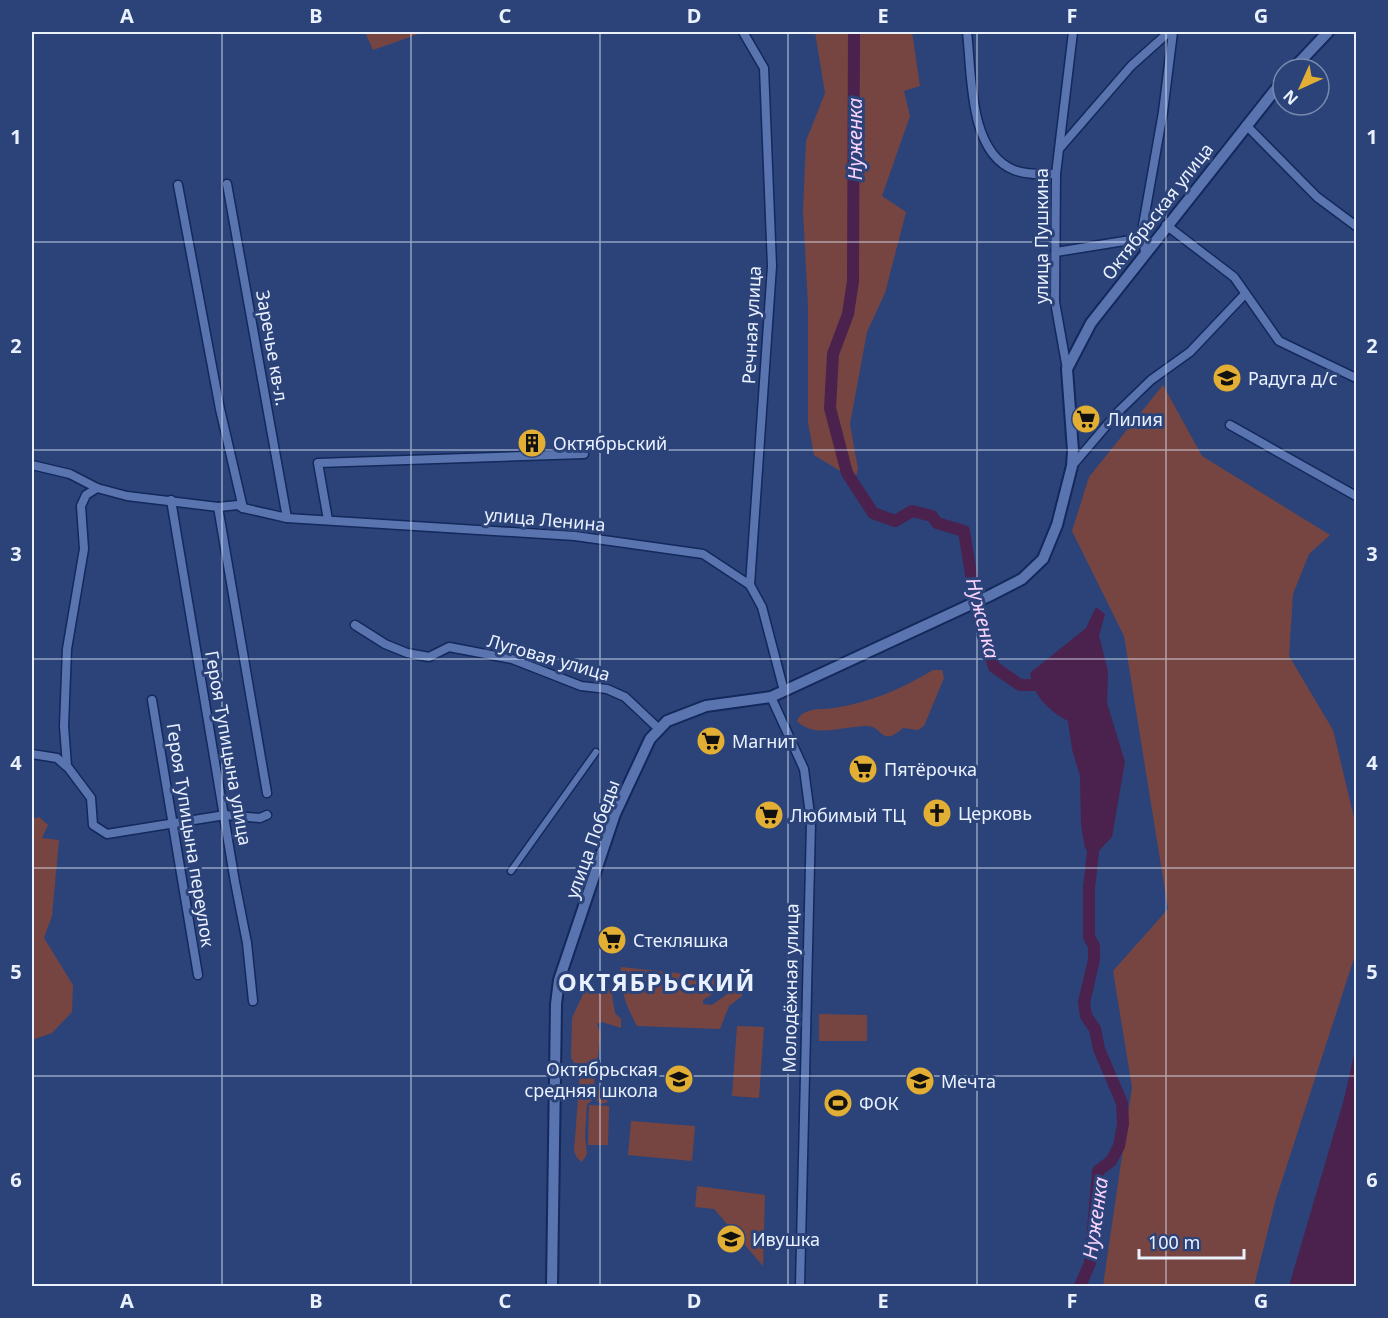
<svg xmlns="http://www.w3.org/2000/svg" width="1388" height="1318" viewBox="0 0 1388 1318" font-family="'Noto Sans',sans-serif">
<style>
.green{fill:#764541}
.water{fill:#4a224d}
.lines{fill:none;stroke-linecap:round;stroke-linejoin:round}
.river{stroke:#4a224d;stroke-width:12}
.pedestrian-casing{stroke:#13285b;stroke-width:9}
.minor-casing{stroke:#13285b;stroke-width:11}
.tertiary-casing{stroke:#13285b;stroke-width:14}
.pedestrian{stroke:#5974ae;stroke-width:6}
.minor{stroke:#5974ae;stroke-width:8}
.tertiary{stroke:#5974ae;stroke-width:10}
.grid{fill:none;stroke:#eaf1fe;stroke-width:1.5;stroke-opacity:0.55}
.labels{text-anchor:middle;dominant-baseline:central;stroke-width:6;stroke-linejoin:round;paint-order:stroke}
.street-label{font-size:18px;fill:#eaf1fe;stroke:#2b4379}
.poi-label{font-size:18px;fill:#eaf1fe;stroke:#2b4379;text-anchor:start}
.water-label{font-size:20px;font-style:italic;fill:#fbd3fd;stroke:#2b4379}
.district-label{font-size:24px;font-weight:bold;letter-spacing:1.5px;fill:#eaf1fe;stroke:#2b4379}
.neatline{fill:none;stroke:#eaf1fe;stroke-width:2}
.grid-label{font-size:20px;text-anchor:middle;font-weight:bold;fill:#eaf1fe}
</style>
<rect width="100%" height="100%" fill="#2b4379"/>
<g class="green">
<polygon points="365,32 424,32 373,50"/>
<polygon points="815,32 912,32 920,86 904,91 910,116 882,196 906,212 885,293 867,332 850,424 858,469 855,480 814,455 808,422 808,306 803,211 806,141 825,93"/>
<polygon points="1163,385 1202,456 1330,535 1309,554 1293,594 1289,656 1333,730 1356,826 1356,952 1275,1202 1254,1286 1103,1286 1132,1087 1113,971 1168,909 1124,636 1072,531 1089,477"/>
<path d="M933 670H942L944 678 924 726 918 730 903 728C881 748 883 726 867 726 843 726 814 739 797 721 803 707 821 710 834 708 871 702 902 689 933 670Z"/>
<polygon points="39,817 48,825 42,838 59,840 52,916 44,938 73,985 72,1012 52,1033 32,1040 32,819"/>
<path d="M621 967 721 978 726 982 719 990 703 1000V1004L712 1005 744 982 742 996 729 1006 720 1029 637 1026C627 1007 619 989 621 967Z"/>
<polygon points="611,989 615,1013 621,1019 621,1028 602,1022 597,1024 601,1034 593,1091 602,1090 608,1102 601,1104 595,1098 587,1104 585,1136 587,1154 582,1162 577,1158 574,1151 580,1072 571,1058 572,1018 585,990 596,994"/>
<polygon points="819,1014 867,1015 867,1041 819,1041"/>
<polygon points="737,1026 764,1027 759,1098 732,1096"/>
<polygon points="589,1105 609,1106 608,1145 588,1145"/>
<polygon points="631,1121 695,1126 692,1161 628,1155"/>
<polygon points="697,1186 765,1195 763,1266 714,1209 695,1207"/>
</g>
<g class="water">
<path d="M1096 607 1105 614 1099 636 1108 671 1107 703 1125 762 1112 837 1093 857 1085 848 1081 825 1080 776 1072 749 1068 721C1049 711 1033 696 1030 673L1086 628Z"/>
<polygon points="1356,1046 1356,1286 1289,1286 1344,1099"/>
</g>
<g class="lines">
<g class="river">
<polyline points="854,32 853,281 848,314 833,354 830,408 847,473 873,513 895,521 912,511 932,516 937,523 964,531 978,617 994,667 1020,685 1047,685"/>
<polyline points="1080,1286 1090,1263 1098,1171 1111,1161 1119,1146 1123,1124 1122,1103 1099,1049 1095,1029 1086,1016 1084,1002 1094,960 1094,946 1089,937 1089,888 1094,843"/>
</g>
<g class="pedestrian-casing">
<polyline id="pedestrian" points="511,871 596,752"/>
</g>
<g class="minor-casing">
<g id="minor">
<polyline points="743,32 764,68 772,266 750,585"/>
<path d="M967 32C972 73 968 152 1014 170 1026 175 1043 174 1056 174"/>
<polyline points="1246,125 1317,197 1356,226"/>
<polyline points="1060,148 1131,66 1169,32"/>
<polyline points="227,184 287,518"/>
<polyline points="178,185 220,409 243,508"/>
<polyline points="1166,225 1234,277 1279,341 1356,378"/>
<polyline points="1056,252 1143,238"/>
<polyline points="1145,252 1142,231 1163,112 1173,32"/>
<polyline points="1067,369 1055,302 1056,174 1073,32"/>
<polyline points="1230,425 1356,496"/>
<polyline points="32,465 70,474 97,488 127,496 218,507 238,505 243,508 287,518 575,536 703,554 750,585 762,607 784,691"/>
<polyline points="1072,466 1118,412 1151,380 1190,352 1245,294"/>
<polyline points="97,488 86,495 81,506 84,549 67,649 64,726 67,766 91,798 93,825 107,834 225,815 260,818 267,815"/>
<polyline points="171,500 235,882 247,943 253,1001"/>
<polyline points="218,507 267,793"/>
<polyline points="328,520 318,463 584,454"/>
<polyline points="355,625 385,644 407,653 429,657 449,647 512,659 581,686 607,689 625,697 659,729"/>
<polyline points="771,697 804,769 811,822 800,1286"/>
<polyline points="152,700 198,975"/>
<polyline points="32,754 57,758 66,766"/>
</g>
</g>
<g class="tertiary-casing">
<g id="tertiary">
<polyline points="1293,69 1328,32"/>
<polyline points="552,1286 556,1004 559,980 615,814 650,739 667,721 706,706 771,697 989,596 1022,579 1043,559 1057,525 1072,466 1073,451 1067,369 1091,323 1283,80"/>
</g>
</g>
<use href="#pedestrian" class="pedestrian"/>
<use href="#minor" class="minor"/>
<use href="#tertiary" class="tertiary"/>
</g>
<path class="grid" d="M222 32V1286M411 32V1286M600 32V1286M788 32V1286M977 32V1286M1166 32V1286M32 242H1356M32 450H1356M32 659H1356M32 868H1356M32 1076H1356"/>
<defs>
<g id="school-disc" transform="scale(1.5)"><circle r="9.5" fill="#e2af34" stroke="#2b4379"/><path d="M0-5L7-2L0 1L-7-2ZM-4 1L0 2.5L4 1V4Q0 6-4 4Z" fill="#111"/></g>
<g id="supermarket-disc" transform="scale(1.5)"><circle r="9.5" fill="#e2af34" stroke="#2b4379"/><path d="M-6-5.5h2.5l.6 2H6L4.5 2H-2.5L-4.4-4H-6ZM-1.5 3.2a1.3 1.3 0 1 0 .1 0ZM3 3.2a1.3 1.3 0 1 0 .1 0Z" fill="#111"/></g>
<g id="building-disc" transform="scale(1.5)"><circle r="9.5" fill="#e2af34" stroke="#2b4379"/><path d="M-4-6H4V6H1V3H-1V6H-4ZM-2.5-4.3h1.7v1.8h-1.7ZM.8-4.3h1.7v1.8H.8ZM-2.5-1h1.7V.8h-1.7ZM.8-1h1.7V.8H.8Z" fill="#111"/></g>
<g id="church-disc" transform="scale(1.5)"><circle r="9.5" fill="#e2af34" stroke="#2b4379"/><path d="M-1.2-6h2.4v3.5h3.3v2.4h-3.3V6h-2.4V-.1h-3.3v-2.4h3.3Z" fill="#111"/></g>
<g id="stadium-disc" transform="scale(1.5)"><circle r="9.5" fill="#e2af34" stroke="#2b4379"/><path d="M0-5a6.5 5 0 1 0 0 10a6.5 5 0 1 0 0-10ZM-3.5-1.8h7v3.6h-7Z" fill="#111"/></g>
</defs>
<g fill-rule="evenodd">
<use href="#school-disc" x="1227" y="378"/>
<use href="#supermarket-disc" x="1086" y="419"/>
<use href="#building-disc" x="532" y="443"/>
<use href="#supermarket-disc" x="711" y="741"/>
<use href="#supermarket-disc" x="863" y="769"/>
<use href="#church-disc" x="937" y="813"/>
<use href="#supermarket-disc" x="769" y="815"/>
<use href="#supermarket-disc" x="612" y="940"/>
<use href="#school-disc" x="679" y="1079"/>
<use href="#school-disc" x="920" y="1081"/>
<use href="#stadium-disc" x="838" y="1103"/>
<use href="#school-disc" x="731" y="1239"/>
</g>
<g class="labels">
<g class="street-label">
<text transform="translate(1157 211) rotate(-52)">Октябрьская улица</text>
<text transform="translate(1041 236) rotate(-90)">улица Пушкина</text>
<text transform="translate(751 325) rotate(-87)">Речная улица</text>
<text transform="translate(273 348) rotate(80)">Заречье кв-л.</text>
<text transform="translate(545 519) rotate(5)">улица Ленина</text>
<text transform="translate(549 657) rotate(16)">Луговая улица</text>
<text transform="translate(229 748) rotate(80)">Героя Тупицына улица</text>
<text transform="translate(191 835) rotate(81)">Героя Тупицына переулок</text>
<text transform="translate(592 839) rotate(-70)">улица Победы</text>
<text transform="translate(790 988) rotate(-89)">Молодёжная улица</text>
</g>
<g class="poi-label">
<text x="1248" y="378">Радуга д/с</text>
<text x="1107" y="419">Лилия</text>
<text x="553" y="443">Октябрьский</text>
<text x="732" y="741">Магнит</text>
<text x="884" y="769">Пятёрочка</text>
<text x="958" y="813">Церковь</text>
<text x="790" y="815">Любимый ТЦ</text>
<text x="633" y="940">Стекляшка</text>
<text x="658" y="1069" text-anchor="end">Октябрьская<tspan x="658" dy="21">средняя школа</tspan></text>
<text x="941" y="1081">Мечта</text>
<text x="859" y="1103">ФОК</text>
<text x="752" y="1239">Ивушка</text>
</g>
<g class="water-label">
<text transform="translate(854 139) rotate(-90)">Нуженка</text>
<text transform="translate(983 618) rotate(76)">Нуженка</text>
<text transform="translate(1095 1218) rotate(-82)">Нуженка</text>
</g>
<g class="district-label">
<text x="657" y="981">ОКТЯБРЬСКИЙ</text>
</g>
</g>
<rect width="1388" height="1318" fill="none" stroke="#2b4379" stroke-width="66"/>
<g transform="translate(1301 87) rotate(225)"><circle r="28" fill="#2b4379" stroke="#7789ae" stroke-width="1.5"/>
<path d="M0-4.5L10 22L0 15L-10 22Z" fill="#e2af34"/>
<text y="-9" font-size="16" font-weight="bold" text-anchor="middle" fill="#eaf1fe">N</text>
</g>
<path d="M1139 1249v9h105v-9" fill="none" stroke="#eaf1fe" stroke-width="3"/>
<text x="1148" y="1249" font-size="18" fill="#eaf1fe" stroke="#2b4379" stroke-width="4.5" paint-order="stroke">100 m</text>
<rect x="33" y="33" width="1322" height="1252" class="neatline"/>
<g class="grid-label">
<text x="127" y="23">A</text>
<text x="316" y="23">B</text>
<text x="505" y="23">C</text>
<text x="694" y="23">D</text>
<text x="883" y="23">E</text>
<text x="1072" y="23">F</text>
<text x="1261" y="23">G</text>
<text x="16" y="144">1</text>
<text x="1372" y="144">1</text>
<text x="16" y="353">2</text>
<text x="1372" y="353">2</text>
<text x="16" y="561">3</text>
<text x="1372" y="561">3</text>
<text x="16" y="770">4</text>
<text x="1372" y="770">4</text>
<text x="16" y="979">5</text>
<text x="1372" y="979">5</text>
<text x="16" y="1187">6</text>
<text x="1372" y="1187">6</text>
<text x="127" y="1308">A</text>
<text x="316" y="1308">B</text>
<text x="505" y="1308">C</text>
<text x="694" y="1308">D</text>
<text x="883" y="1308">E</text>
<text x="1072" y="1308">F</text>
<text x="1261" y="1308">G</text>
</g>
</svg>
